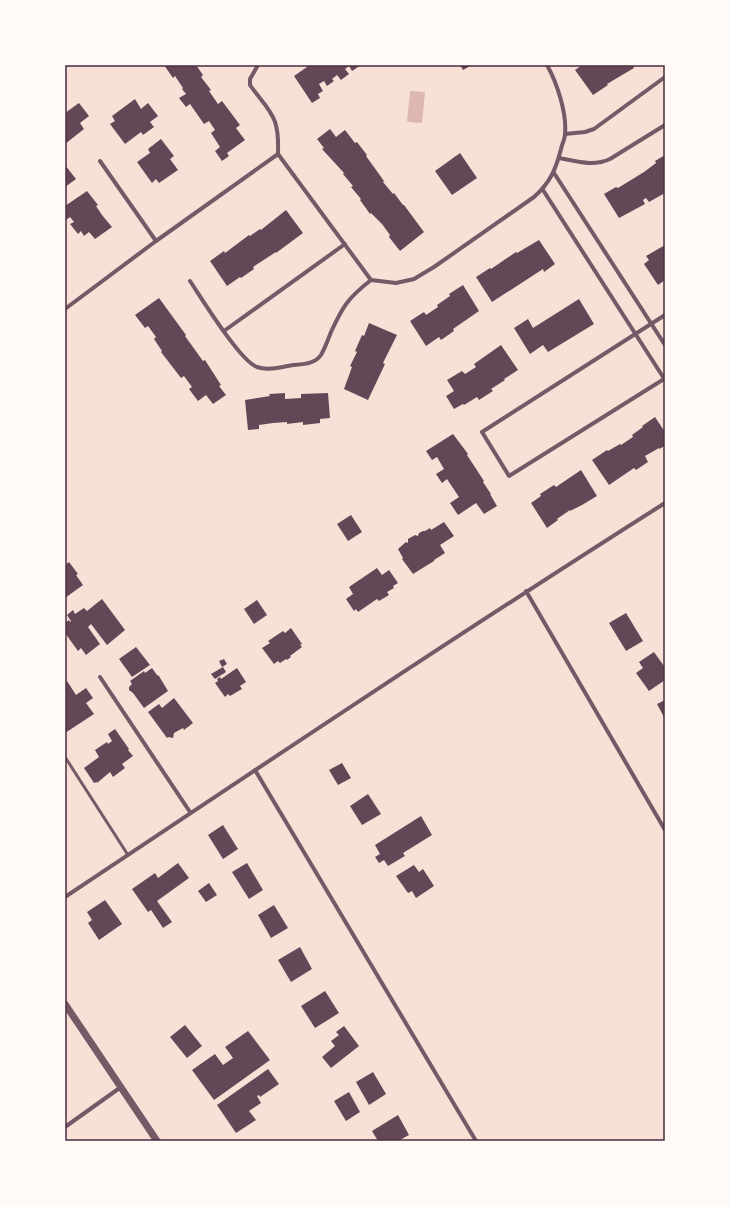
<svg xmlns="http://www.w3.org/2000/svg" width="730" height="1206" viewBox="0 0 730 1206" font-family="'IBM Plex Sans',sans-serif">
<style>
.water{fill:#dcb8b0}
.building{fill:#644757}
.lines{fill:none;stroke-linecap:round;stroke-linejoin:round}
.service{stroke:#755966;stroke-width:3}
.minor{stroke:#755966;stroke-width:4}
.tertiary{stroke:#755966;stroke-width:7}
.neatline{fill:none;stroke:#4a2c40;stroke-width:1.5}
</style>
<rect width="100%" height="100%" fill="#f7e1d7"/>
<polygon class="water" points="411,91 424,92 425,93 422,122 421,123 409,122 407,121 410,92"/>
<g class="building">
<polygon points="164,65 196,65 203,75 201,77 211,90 209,91 218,104 222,101 240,125 236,128 245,140 227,153 229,156 222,161 215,151 220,147 211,133 215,130 209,121 204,124 190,104 186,107 179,98 186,94 182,89 183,88 175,76 173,78"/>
<polygon points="308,65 361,65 352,71 349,66 345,69 349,74 341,80 337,75 332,79 334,81 327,86 324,81 319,84 323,91 318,94 320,98 312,103 294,76 307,67"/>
<polygon points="460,65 472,65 463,70"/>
<polygon points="582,65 635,65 633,66 634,68 607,84 608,85 593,95 575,70"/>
<polygon points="135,99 141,109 148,103 158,116 150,122 154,127 143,135 141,132 125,144 110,124 115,121 112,116"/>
<polygon points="79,103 89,116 80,123 84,129 65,144 65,113"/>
<polygon points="330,129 336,137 345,130 355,143 357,142 367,155 366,156 384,181 383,182 393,194 394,193 403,205 404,205 424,232 400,251 389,237 390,235 382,224 371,213 370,214 360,200 361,199 351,187 353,186 343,174 344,173 322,149 324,148 317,139"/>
<polygon points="161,139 174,156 170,159 178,170 159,183 156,179 152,183 137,162 150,153 148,149"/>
<polygon points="460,153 477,178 452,195 435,171"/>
<polygon points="665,155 665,193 649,202 646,198 643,200 645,204 619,218 604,194 616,187 618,188 644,172 656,163 655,161"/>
<polygon points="65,165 76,179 65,187"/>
<polygon points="87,191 98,205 96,206 102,215 112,227 95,239 89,232 84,236 81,231 78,234 70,224 74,222 70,217 66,220 65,219 65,206"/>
<polygon points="286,210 303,233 276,253 276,252 253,267 254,269 241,278 240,277 227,286 210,261 224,251 225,253 249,235 250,236 260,229 261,230"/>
<polygon points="539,240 555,264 544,272 543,269 492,302 476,277 490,268 491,269 516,252 517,253"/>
<polygon points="665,245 665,280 658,285 644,264 649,260 646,256"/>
<polygon points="463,285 479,311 453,329 454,331 441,340 439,337 426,346 410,321 424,312 426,315 438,307 437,305 450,296 449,294"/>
<polygon points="159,298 186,335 185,336 203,361 205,360 221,385 219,386 226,395 213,404 206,395 198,401 189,389 192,387 184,376 181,378 161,352 162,351 154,339 156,337 148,326 145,328 135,315"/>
<polygon points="579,299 594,324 548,352 543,345 530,354 514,328 528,319 533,328"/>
<polygon points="369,323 397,335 383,363 385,364 368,400 344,389 352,367 350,366 357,352 355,351 362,335 364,336"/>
<polygon points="501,345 518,370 504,379 505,380 491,389 493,391 479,400 477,397 464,405 463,404 454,409 446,396 454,391 447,380 462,371 465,374 476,367 474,364"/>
<polygon points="285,393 285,399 301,398 301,394 328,393 330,418 320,419 320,423 303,425 303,422 287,424 287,422 273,423 259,425 259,429 248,430 245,400 270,396 269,394"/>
<polygon points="655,417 665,432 665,446 659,449 659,448 645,456 648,462 636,470 634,468 609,485 592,460 607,450 608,451 620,444 621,445 633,437 632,435 643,427 642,426"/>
<polygon points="453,434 468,454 467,455 484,481 483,482 491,494 490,494 497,506 484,514 476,503 458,515 450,503 459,497 447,479 442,483 436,474 444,469 437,457 432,460 426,451"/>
<polygon points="581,470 597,496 582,505 570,511 570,510 557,519 558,520 547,528 531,503 541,496 540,494 554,485 556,487"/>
<polygon points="351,515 362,532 348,541 337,524"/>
<polygon points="444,522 454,536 440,545 445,553 434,560 434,561 413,574 402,559 403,558 398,549 406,542 408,543 408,539 415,535 418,536 419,533 423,531 425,531 430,528 431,530"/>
<polygon points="69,562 78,574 76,575 83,585 65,598 65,565"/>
<polygon points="377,568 382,575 389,570 398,583 393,586 394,588 387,592 389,595 379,601 377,599 358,612 356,609 354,611 346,599 353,594 349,587"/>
<polygon points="102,599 125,630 107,645 91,624 88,627 100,644 86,655 81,648 78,651 65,633 65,623 69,620 70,622 71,621 67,615 73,610 75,614 84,608 87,611"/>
<polygon points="257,600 267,615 254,624 244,609"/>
<polygon points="626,613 643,641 626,651 609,623"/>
<polygon points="291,628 302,644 300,645 302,647 290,656 291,657 287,660 286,659 280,663 278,661 274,664 262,648 270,643 268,641 283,631 285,633"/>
<polygon points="136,647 150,665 132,677 119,659"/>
<polygon points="654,652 664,666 665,665 665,680 649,691 636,673 643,668 639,662"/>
<polygon points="224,659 227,664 222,667 219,661"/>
<polygon points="223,667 226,672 215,679 211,674"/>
<polygon points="152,668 157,675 159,676 168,691 144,708 133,693 129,690 129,687 132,684 130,681 144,671 145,673"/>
<polygon points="237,668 246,682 240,686 242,689 230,696 228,694 225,697 215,683 218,681 217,679 220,677 221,679"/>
<polygon points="67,681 76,695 86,688 93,698 86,703 94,714 65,733 65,682"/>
<polygon points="174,698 193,723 184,730 183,728 174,733 173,738 168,737 167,738 148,712 159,704 162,708"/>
<polygon points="665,700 665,719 657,704"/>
<polygon points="115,729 129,749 128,750 133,756 122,764 125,768 113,777 110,772 97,783 97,782 94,783 84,768 99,757 95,750 107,742 108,744 112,741 108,734"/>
<polygon points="342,763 351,778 338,785 329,770"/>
<polygon points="368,794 381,814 362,825 350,806"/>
<polygon points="421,816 432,835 403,853 405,856 388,866 384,860 379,863 375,857 380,854 375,845"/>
<polygon points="223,825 238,849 223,859 208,835"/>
<polygon points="178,863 189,878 157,901 172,922 163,928 151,910 148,912 132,889 155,873 158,878"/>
<polygon points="247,863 263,890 249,899 232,872"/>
<polygon points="414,865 419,872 423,869 434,886 416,898 412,891 408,893 396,876"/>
<polygon points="209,883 217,895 206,902 198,891"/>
<polygon points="105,900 122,924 99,940 88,923 92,920 87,912"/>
<polygon points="274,905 288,928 271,938 258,915"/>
<polygon points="300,947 312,969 291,982 278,960"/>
<polygon points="325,991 339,1013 315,1028 301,1006"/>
<polygon points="185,1025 202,1046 187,1058 170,1037"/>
<polygon points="344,1026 359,1046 331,1068 322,1057 335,1046 331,1041 339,1035 336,1032"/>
<polygon points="248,1031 270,1060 214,1100 192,1070 215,1054 223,1065 233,1058 225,1047"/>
<polygon points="268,1069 279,1084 260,1097 259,1095 257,1096 261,1103 249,1111 256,1120 236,1133 217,1105"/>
<polygon points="373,1072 386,1094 369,1105 356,1082"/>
<polygon points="349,1092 360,1112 346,1121 334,1101"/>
<polygon points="398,1115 409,1135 398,1141 378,1141 372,1131"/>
</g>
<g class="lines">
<polyline class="service" points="65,757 128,855"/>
<g class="minor">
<path d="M258 65 250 79V85C258 97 271 109 275 122 279 133 278 144 278 154L371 280"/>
<polyline points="565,134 585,132 594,129 665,77"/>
<path d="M559 158C576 161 593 167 610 159L665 125"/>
<polyline points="100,161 156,241"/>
<polyline points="554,173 665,345"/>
<polyline points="543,190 665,380"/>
<path d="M190 281C202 299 240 361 257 367 268 371 282 367 293 365 303 364 315 364 321 355 325 348 328 340 331 332 343 306 348 298 371 280L396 283 414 279 434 267 534 197C550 183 556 169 561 149 562 144 565 139 565 134 567 113 557 83 547 65"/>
<polyline points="65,309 156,241 278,154"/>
<polyline points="224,331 345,244"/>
<polyline points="664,379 509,476 482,432 665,315"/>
<polyline points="526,591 665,830"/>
<polyline points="100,677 190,812"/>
<polyline points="255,770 476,1141"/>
<path d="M65 897C264 764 463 631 665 503"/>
<polyline points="65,1127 121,1087"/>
</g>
<polyline class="tertiary" points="65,1004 157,1141"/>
</g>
<rect width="730" height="1206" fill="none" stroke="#fffaf5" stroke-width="132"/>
<rect x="66" y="66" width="598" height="1074" class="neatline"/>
</svg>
